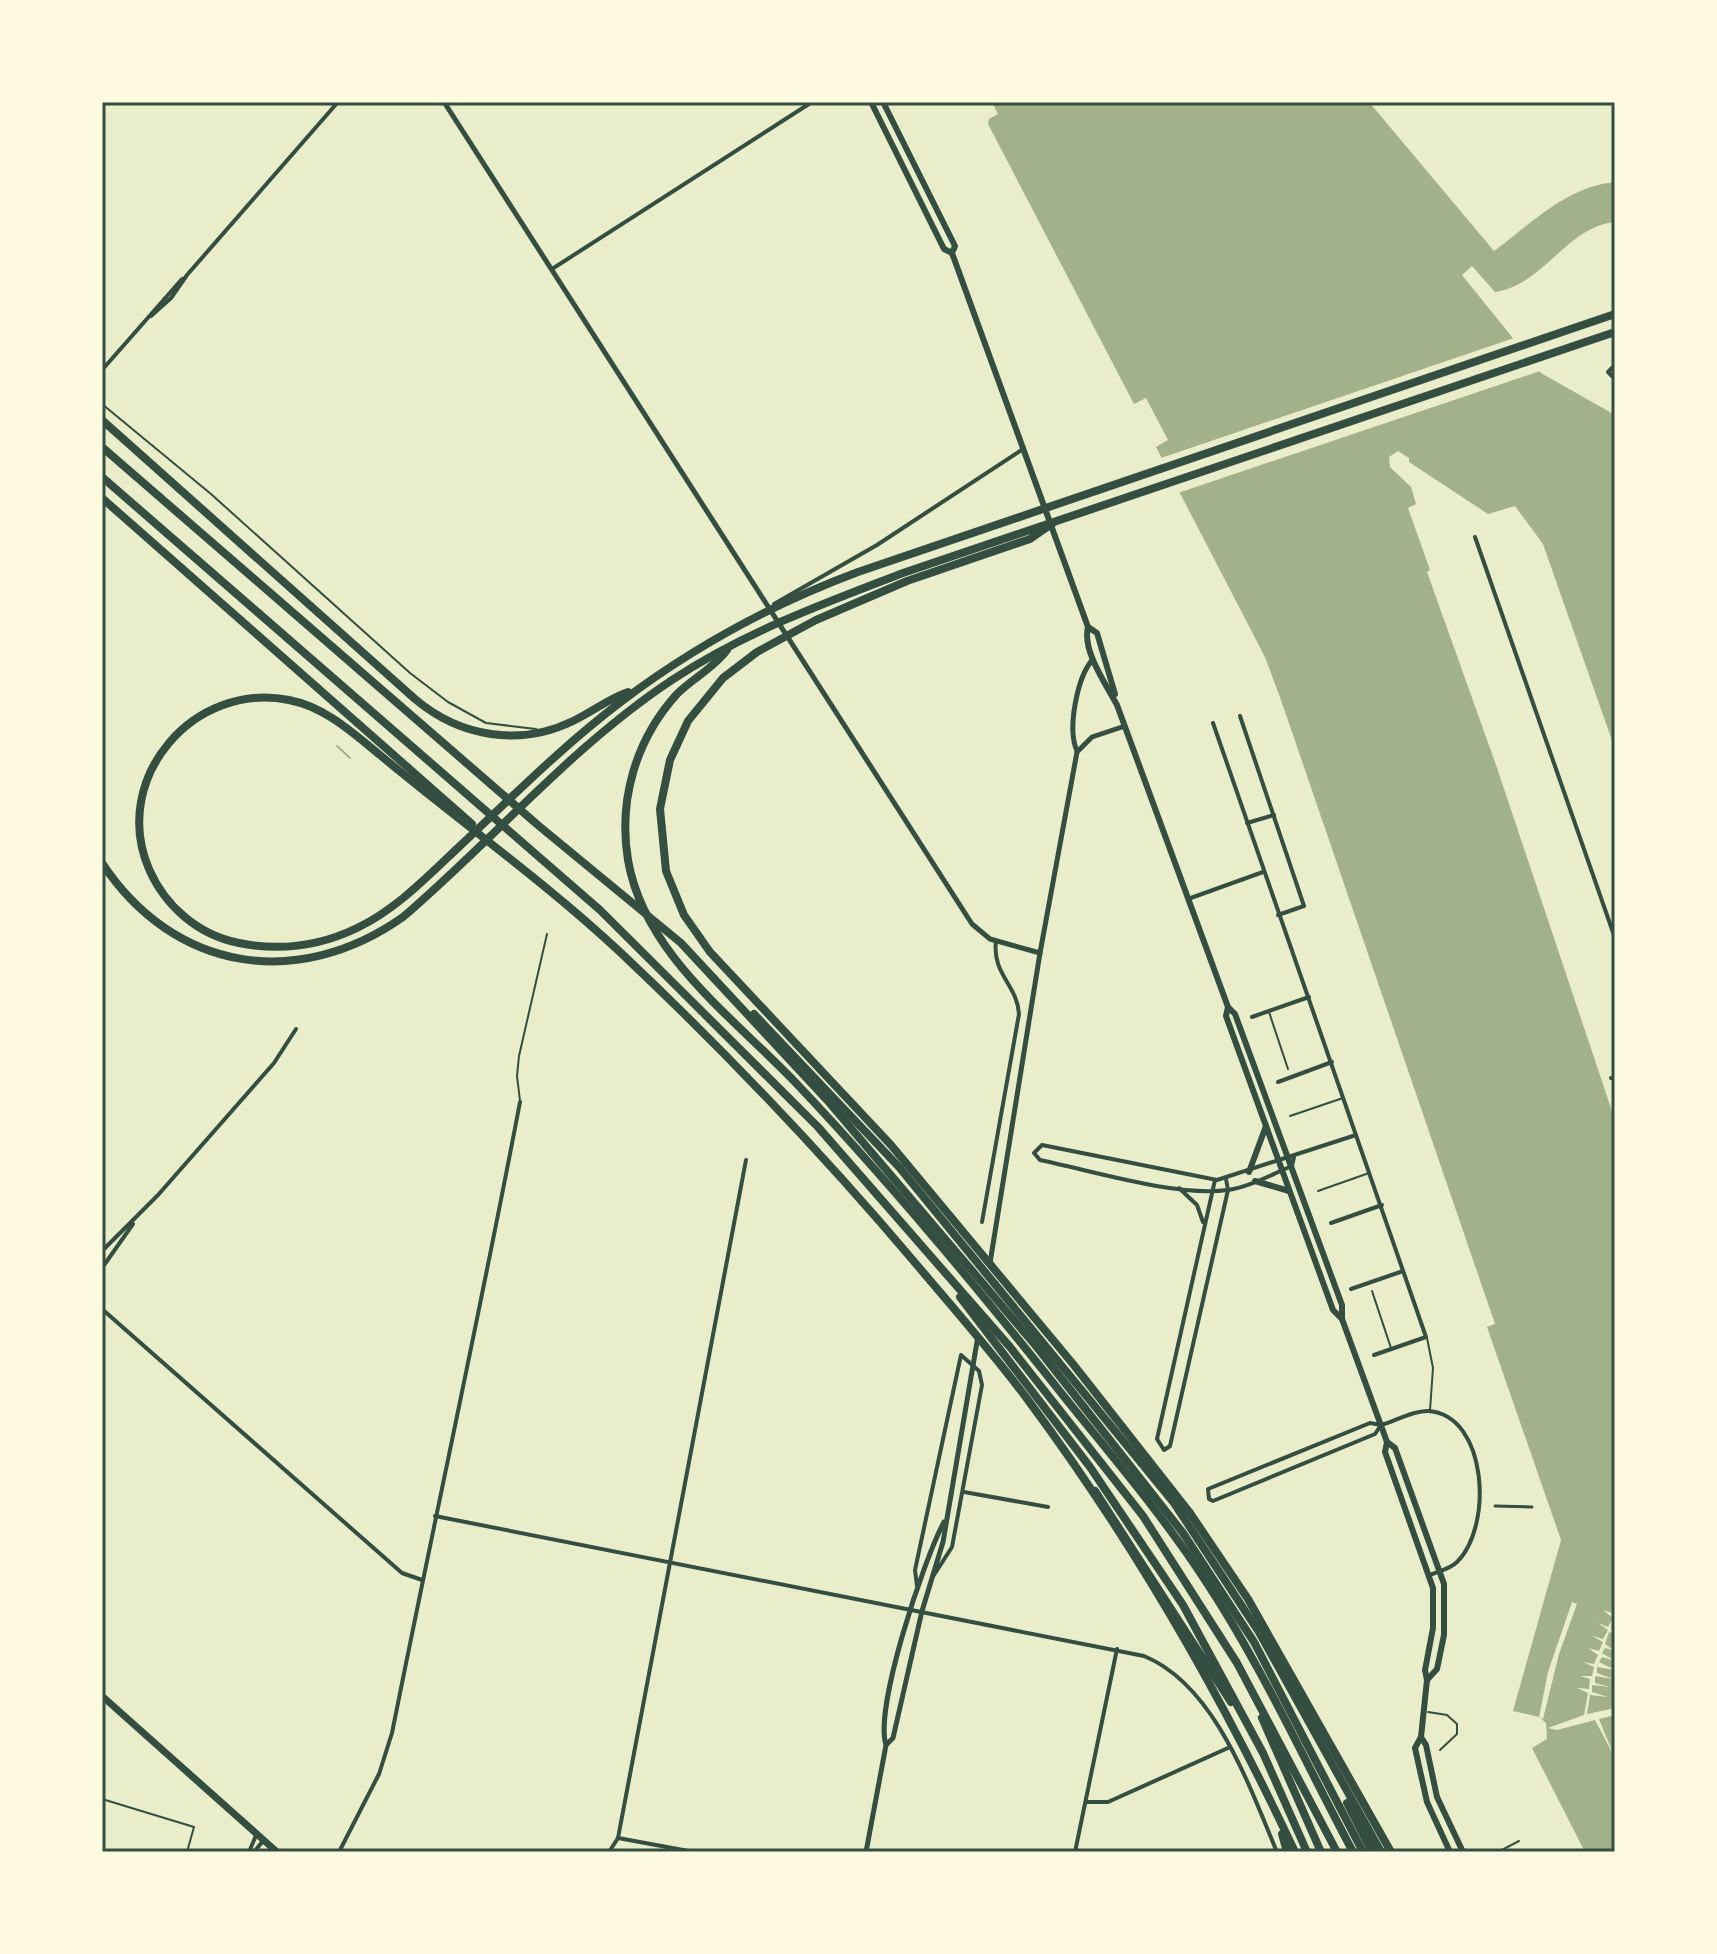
<svg xmlns="http://www.w3.org/2000/svg" width="1717" height="1954" viewBox="0 0 1717 1954" font-family="'Crimson Pro',serif">
<style>
.water{fill:#a3b18a}
.pier{fill:#e9edc9}
.lines{fill:none;stroke-linecap:round;stroke-linejoin:round}
.stream{stroke:#a3b18a;stroke-width:2}
.service{stroke:#344e41;stroke-width:2}
.pedestrian{stroke:#344e41;stroke-width:3}
.minor{stroke:#344e41;stroke-width:4}
.tertiary{stroke:#344e41;stroke-width:5}
.secondary{stroke:#344e41;stroke-width:6}
.primary{stroke:#344e41;stroke-width:7}
.motorway{stroke:#344e41;stroke-width:8}
.neatline{fill:none;stroke:#344e41;stroke-width:3}
</style>
<rect width="100%" height="100%" fill="#e9edc9"/>
<path class="water" d="M992 102H1369L1494 251C1532 223 1566 187 1615 182V222C1566 227 1544 285 1495 292L1472 266 1462 275 1541 373 1615 415V749L1543 544 1515 506 1488 514 1409 462V458L1398 451 1389 457 1390 467 1411 487 1416 504 1408 508 1430 570 1427 572 1496 765 1615 1120V1852H1585L1532 1748 1547 1739 1546 1723 1539 1717 1513 1711 1561 1540 1487 1327 1495 1324 1281 700 1265 657 1156 447 1168 440 1146 398 1134 404 988 124 989 119 998 114Z"/>
<g class="pier">
<polygon points="1517,337 1543,370 1175,494 1158,459"/>
<polygon points="1572,1602 1577,1604 1559,1654 1543,1719 1539,1717 1548,1672"/>
<polygon points="1603,1610 1615,1614 1611,1628 1615,1633 1609,1632 1605,1644 1615,1651 1605,1648 1602,1653 1615,1661 1602,1657 1599,1662 1615,1670 1597,1667 1597,1673 1613,1679 1595,1676 1595,1683 1610,1687 1592,1685 1592,1692 1608,1697 1590,1695 1587,1714 1615,1708 1615,1715 1599,1719 1615,1758 1595,1720 1557,1730 1548,1728 1584,1715 1588,1693 1577,1688 1589,1689 1590,1679 1580,1676 1592,1676 1594,1667 1583,1662 1594,1664 1598,1655 1588,1648 1599,1651 1603,1642 1592,1636 1603,1639 1608,1630 1598,1623 1608,1627 1613,1618"/>
</g>
<g class="lines">
<polyline class="stream" points="337,746 350,758"/>
<g class="service">
<polyline points="102,404 211,494 410,673 448,702 486,723 536,729"/>
<polyline points="1269,1012 1288,1069"/>
<polyline points="520,1101 517,1076 519,1056 547,934"/>
<polyline points="1290,1116 1343,1098"/>
<polyline points="1318,1191 1369,1173"/>
<polyline points="1372,1291 1391,1348"/>
<polyline points="1427,1338 1433,1368 1430,1410"/>
<polyline points="1428,1712 1447,1715 1457,1724 1457,1734 1440,1750"/>
<polyline points="102,1799 194,1827 187,1852"/>
<polyline points="1498,1852 1519,1841"/>
</g>
<polyline class="pedestrian" points="1495,1506 1532,1507"/>
<g class="minor">
<polyline points="552,269 812,102"/>
<polyline points="151,316 171,298 187,275 338,102"/>
<polyline points="1615,365 1608,372 1615,379"/>
<polyline points="102,370 182,279"/>
<polyline points="1475,537 1615,938"/>
<polyline points="774,604 877,545 1023,449"/>
<polyline points="1240,716 1304,906 1278,915"/>
<polyline points="1213,723 1426,1337 1374,1355"/>
<polyline points="1247,823 1274,815"/>
<polyline points="1188,899 1263,872"/>
<polyline points="1252,1017 1309,997"/>
<polyline points="1611,1078 1615,1077"/>
<polyline points="1278,1082 1332,1062"/>
<path d="M1294 1157 1292 1166C1272 1174 1250 1187 1228 1190 1176 1197 1093 1171 1040 1160L1034 1153 1042 1145 1217 1180 1356 1135"/>
<polyline points="1215,1180 1157,1439 1164,1450 1170,1446 1228,1190 1226,1179"/>
<polyline points="1179,1188 1197,1205 1203,1222"/>
<path d="M982 1222 1019 1014C1017 984 992 975 996 941"/>
<polyline points="1331,1223 1382,1205"/>
<polyline points="102,1251 158,1195 274,1063 296,1029"/>
<polyline points="102,1268 133,1224"/>
<polyline points="1351,1289 1403,1271"/>
<polyline points="102,1309 402,1573 422,1580"/>
<polygon points="1370,1423 1381,1425 1375,1434 1213,1501 1209,1499 1208,1489"/>
<path d="M1381 1425C1395 1421 1414 1410 1429 1411 1488 1416 1493 1527 1457 1562 1450 1569 1439 1571 1430 1575"/>
<polyline points="964,1492 1048,1507"/>
<path d="M435 1516 1144 1656C1215 1685 1249 1786 1277 1852"/>
<polyline points="917,1586 915,1570 961,1355 979,1371 982,1385 952,1547 934,1575"/>
<polyline points="1087,1802 1108,1802 1228,1748"/>
<polyline points="618,1838 694,1852"/>
<polyline points="249,1852 257,1833"/>
<polyline points="254,1852 263,1841"/>
<path d="M339 1852 379 1774 392 1733C434 1522 480 1313 520 1102"/>
<polyline points="609,1852 618,1838 746,1160"/>
<polyline points="1075,1852 1117,1649"/>
</g>
<g class="tertiary">
<polyline points="444,102 972,924 990,939 1040,953"/>
<path d="M1077 751C1067 729 1077 677 1093 659"/>
<polyline points="990,1263 1040,953 1077,752 1092,737 1125,726"/>
<path d="M886 1745C874 1708 924 1559 944 1522"/>
<polyline points="866,1852 886,1745 893,1738 922,1611 943,1542 978,1336"/>
</g>
<g class="secondary">
<polyline points="871,102 944,249 952,253"/>
<path d="M883 102 955 246 952 253 1088 627C1082 651 1106 684 1117 705L1228 1007 1235 1014 1342 1305V1319L1387 1442 1395 1448 1444 1584V1635L1437 1669 1427 1680"/>
<polyline points="1088,627 1097,633 1115,694"/>
<polyline points="1228,1007 1226,1016 1333,1310 1342,1319"/>
<polyline points="1249,1172 1266,1126"/>
<polyline points="1255,1181 1289,1191"/>
<polyline points="1387,1442 1385,1452 1433,1588 1433,1628 1425,1670 1427,1680 1421,1737 1415,1748 1427,1802 1450,1852"/>
<polyline points="1421,1737 1426,1745 1437,1797 1463,1852"/>
</g>
<polyline class="primary" points="102,1696 277,1852"/>
<g class="motorway">
<path d="M102 420 415 699C460 737 520 747 573 721 592 712 608 699 628 692"/>
<polyline points="102,447 539,826 681,943 827,1100 1036,1346 1183,1533 1254,1642 1363,1852"/>
<polyline points="102,477 600,910 818,1127 1010,1347 1143,1516 1237,1663 1337,1852"/>
<polyline points="102,498 472,824"/>
<polyline points="1053,523 1030,539 907,581 816,620 757,652 723,678 688,721 670,760 660,809 666,871 684,915 710,952 891,1145 1073,1364 1190,1513 1248,1599 1391,1852"/>
<path d="M727 650C714 668 693 678 677 694 636 739 618 800 628 860 644 954 733 1017 795 1082 889 1181 977 1287 1062 1394 1110 1454 1161 1513 1203 1577 1261 1664 1304 1760 1353 1852"/>
<path d="M102 863C174 972 298 991 403 917 494 839 571 747 672 680 743 633 824 603 903 573L1615 332"/>
<polyline points="754,1014 899,1167 1174,1503 1259,1632 1381,1852"/>
<polyline points="960,1297 1090,1467 1183,1605 1263,1753 1307,1852"/>
<polyline points="1095,1491 1231,1702"/>
<polyline points="1262,1718 1321,1852"/>
<polyline points="1347,1803 1372,1852"/>
<polyline points="1282,1834 1287,1852"/>
<path d="M1295 1852C1221 1694 1132 1540 1028 1400 993 1353 954 1309 917 1265 824 1155 724 1050 620 952 544 881 459 821 380 755 352 732 325 707 289 700 194 681 110 778 149 869 165 906 198 935 239 943 279 951 320 946 357 928 397 909 429 875 462 844 514 795 565 744 622 701 695 646 772 604 858 572L1615 314"/>
</g>
</g>
<rect width="1717" height="1954" fill="none" stroke="#fefae0" stroke-width="208"/>
<rect x="104" y="104" width="1509" height="1746" class="neatline"/>
</svg>
